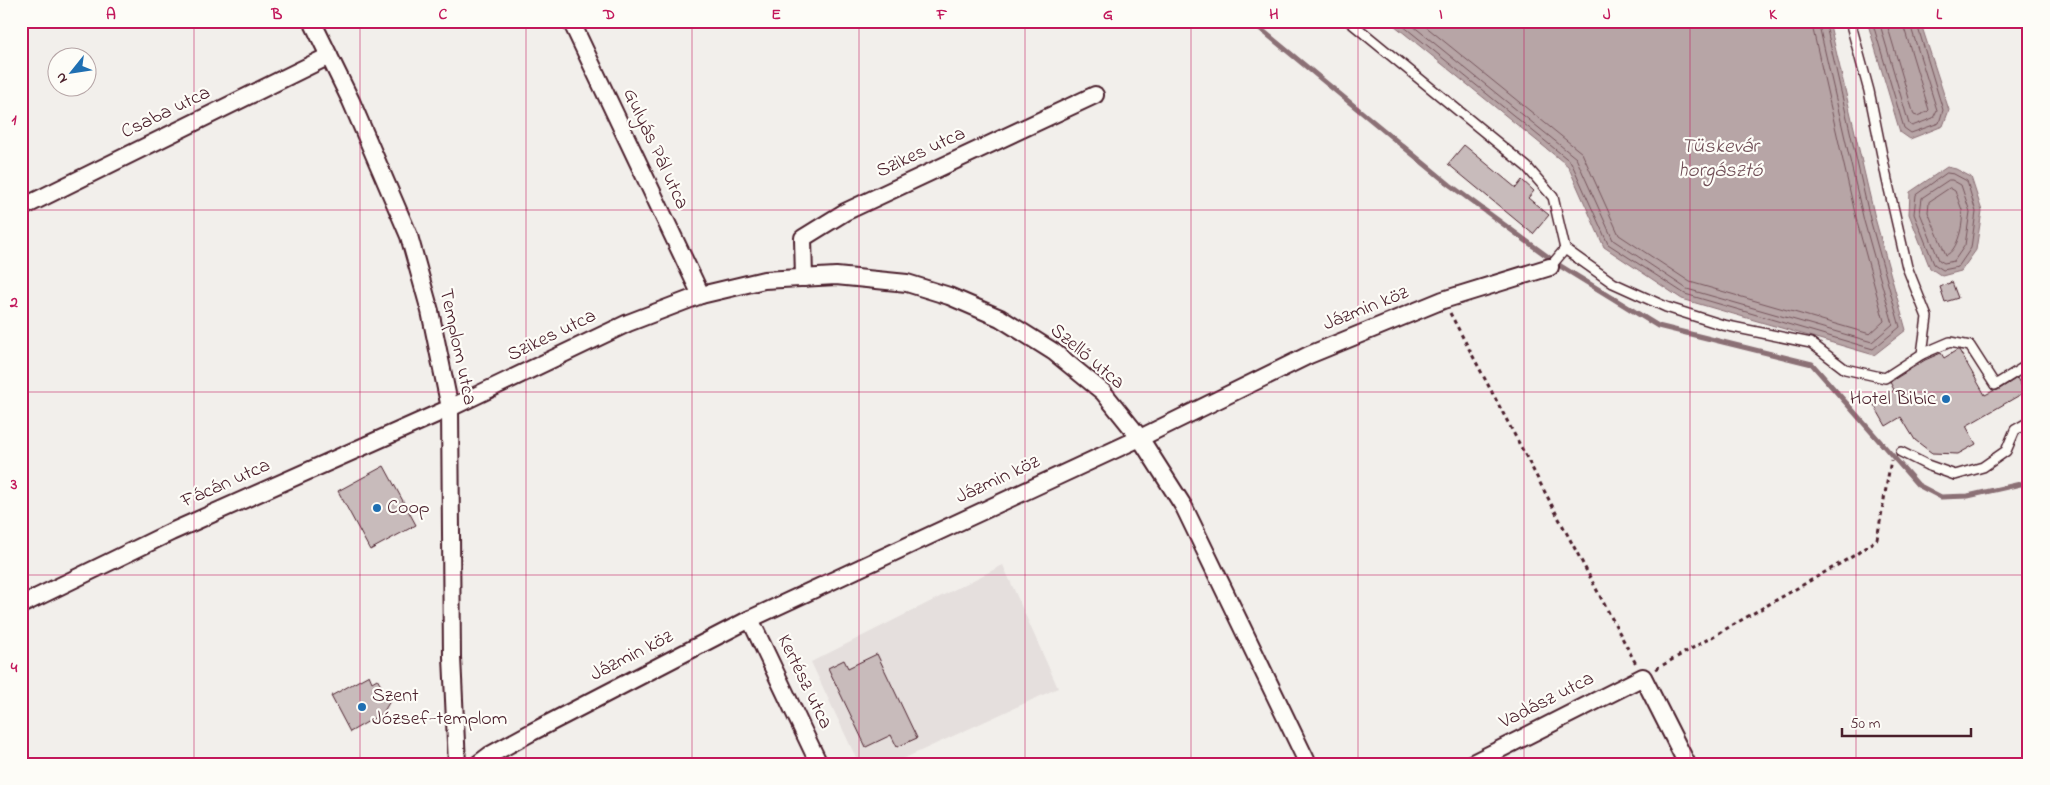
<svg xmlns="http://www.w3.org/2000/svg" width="2050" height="785" viewBox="0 0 2050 785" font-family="'Indie Flower',sans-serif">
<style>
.built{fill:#e5dfdd}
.water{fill:#b7a5a6;stroke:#8b6f75}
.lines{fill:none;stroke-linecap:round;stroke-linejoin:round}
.shore{stroke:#76555c;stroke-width:1}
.stream{stroke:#8b6f75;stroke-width:5}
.building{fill:#c8bbbb;stroke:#4a1f2b}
.service-casing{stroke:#4a1f2b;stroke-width:12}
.minor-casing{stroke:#4a1f2b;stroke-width:20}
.path{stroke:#4a1f2b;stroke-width:3;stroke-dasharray:4 4;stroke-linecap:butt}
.service{stroke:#fdfcf7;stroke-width:9}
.minor{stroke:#fdfcf7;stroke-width:16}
.grid{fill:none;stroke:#c2185b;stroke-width:1;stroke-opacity:0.55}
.poi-dot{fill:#1f6fb2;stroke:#fdfcf7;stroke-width:2}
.labels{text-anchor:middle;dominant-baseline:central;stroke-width:4.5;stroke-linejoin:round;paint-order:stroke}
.street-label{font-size:20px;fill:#4a1f2b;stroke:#fdfcf7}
.poi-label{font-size:20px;fill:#4a1f2b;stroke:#fdfcf7;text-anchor:start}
.water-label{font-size:21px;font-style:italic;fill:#704e56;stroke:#fdfcf7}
.neatline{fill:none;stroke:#c2185b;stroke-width:2}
.grid-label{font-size:16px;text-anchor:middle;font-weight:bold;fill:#c2185b}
</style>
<rect width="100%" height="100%" fill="#f2efeb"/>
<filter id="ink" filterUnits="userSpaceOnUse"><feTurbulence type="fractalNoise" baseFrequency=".02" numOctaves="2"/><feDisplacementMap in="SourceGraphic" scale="10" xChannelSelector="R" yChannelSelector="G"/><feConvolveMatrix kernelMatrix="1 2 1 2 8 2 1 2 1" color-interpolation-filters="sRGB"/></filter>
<g filter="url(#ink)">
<polygon class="built" points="1003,565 1058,688 892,764 859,764 811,662"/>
<g class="water">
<polygon points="1389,21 1829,21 1875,218 1906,330 1874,355 1682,299 1604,247 1568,166"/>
<polygon points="1867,21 1920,21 1949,110 1943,126 1910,139 1900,132"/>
<polygon points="1947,167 1956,169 1971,177 1982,211 1976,250 1961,271 1942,276 1930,268 1909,214 1910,192"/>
</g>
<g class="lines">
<g class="shore">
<polyline points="1397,21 1571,162 1608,244 1685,294 1873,349 1900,327 1870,219 1825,21"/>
<polyline points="1407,21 1576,158 1613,240 1687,289 1872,342 1893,324 1864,221 1818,21"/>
<polyline points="1419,21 1582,153 1619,235 1690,282 1870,334 1884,321 1857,222 1811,21"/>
<polyline points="1872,21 1904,128 1911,133 1939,123 1943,110 1916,21"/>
<polyline points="1879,21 1909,124 1912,126 1933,118 1937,110 1909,21"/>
<polyline points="1886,21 1914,115 1917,116 1927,112 1929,110 1902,21"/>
<polygon points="1947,173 1954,174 1967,181 1976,212 1971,248 1958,267 1943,270 1934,264 1914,214 1916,195"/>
<polygon points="1949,180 1952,180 1961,185 1970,212 1965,245 1954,261 1944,263 1939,260 1920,213 1922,198"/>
<path d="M1950 188 1955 191C1957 197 1960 204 1962 210 1964 222 1958 251 1946 255L1928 212 1929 202Z"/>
</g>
<polyline class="stream" points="1251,21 1450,185 1562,267 1658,326 1812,364 1918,485 1941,497 1968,496 2029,482"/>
</g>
<g class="building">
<polygon points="1464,145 1516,188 1522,180 1534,191 1528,198 1549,215 1533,234 1448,164"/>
<polygon points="1952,282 1958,298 1945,302 1940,287"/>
<polygon points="1957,350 1959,350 1985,395 1993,391 1998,390 2017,378 2025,392 1966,426 1976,444 1958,454 1932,453 1915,440 1901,417 1886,426 1873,403 1894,390 1890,382 1925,360 1941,353 1944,358"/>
<polygon points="384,466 416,525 370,550 338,491"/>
<polygon points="877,654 917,738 897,747 891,735 866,747 828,668 844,660 848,668"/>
<polygon points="369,675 372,682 377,679 390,701 383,713 350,732 331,696"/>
</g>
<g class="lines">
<g class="service-casing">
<g id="service">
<polyline points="1349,21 1527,167 1553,197 1565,249 1613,283 1666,307 1723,325 1811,343 1845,369 1885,378 1922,354 1927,317 1907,267 1887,180 1869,91 1850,21"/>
<polyline points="1550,267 1565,249"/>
<polyline points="1922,354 1950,342 1970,346 1995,385 2029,364"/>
<polyline points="1901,452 1927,465 1955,475 1983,467 2006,451 2015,430 2029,422"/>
</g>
</g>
<g class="minor-casing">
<g id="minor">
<polyline points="312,21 351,101 409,236 430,311 450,408 452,657 457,764"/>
<polyline points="571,21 701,295"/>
<polyline points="21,208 329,56"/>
<polyline points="804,278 803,238 845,212 1095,95"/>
<polyline points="21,605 171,532 450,408 628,323 701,295 764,280 836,276 907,283 949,296 1000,318 1054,352 1103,392 1140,438 1184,507 1308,764"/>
<polyline points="750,619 819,764"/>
<polyline points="478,764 490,755 532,732 750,619 1140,438 1309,355 1443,300 1550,267"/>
<polyline points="1471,764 1643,677 1687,764"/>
</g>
</g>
<g class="path">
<polyline points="1450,313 1636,664"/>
<polyline points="1656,669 1855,555 1877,539 1891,460"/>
</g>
<use href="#service" class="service"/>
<use href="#minor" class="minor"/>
</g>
</g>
<path class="grid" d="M194 21V764M360 21V764M526 21V764M692 21V764M859 21V764M1025 21V764M1191 21V764M1358 21V764M1524 21V764M1690 21V764M1856 21V764M21 210H2029M21 392H2029M21 575H2029"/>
<g class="poi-dot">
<circle cx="1946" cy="399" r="5"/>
<circle cx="377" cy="508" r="5"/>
<circle cx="362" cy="707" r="5"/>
</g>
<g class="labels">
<g class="street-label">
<text transform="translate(166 113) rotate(-26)">Csaba utca</text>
<text transform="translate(655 149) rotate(65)">Gulyás Pál utca</text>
<text transform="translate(921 153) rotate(-25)">Szikes utca</text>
<text transform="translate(1366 309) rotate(-22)">Jázmin köz</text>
<text transform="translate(552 336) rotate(-26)">Szikes utca</text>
<text transform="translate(457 347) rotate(78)">Templom utca</text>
<text transform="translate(1087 357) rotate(40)">Szellő utca</text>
<text transform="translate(998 480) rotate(-25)">Jázmin köz</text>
<text transform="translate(226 484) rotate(-24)">Fácán utca</text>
<text transform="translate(632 656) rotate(-27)">Jázmin köz</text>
<text transform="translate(804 682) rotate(64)">Kertész utca</text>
<text transform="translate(1547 701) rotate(-27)">Vadász utca</text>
</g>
<g class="poi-label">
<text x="1936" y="399" text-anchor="end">Hotel Bibic</text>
<text x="387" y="508">Coop</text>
<text x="372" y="696">Szent<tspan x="372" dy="23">József-templom</tspan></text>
</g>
<g class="water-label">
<text x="1720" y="147">Tüskevár<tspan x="1720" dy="24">horgásztó</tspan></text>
</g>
</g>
<rect width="2050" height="785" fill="none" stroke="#fdfcf7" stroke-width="55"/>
<g transform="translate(72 72) rotate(240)"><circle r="24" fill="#fdfcf7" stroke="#b5a4a5"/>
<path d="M0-4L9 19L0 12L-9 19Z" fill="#1f6fb2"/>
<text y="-8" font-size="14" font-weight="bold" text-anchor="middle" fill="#4a1f2b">N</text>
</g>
<path d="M1842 728v8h129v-8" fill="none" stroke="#4a1f2b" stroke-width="2.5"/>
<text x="1850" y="728" font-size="15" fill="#4a1f2b" stroke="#fdfcf7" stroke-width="4" paint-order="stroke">50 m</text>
<rect x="28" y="28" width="1994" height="730" class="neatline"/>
<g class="grid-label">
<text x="111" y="19">A</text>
<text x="277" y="19">B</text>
<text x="443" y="19">C</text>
<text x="609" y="19">D</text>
<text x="776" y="19">E</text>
<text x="942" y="19">F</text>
<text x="1108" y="19">G</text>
<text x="1274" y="19">H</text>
<text x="1441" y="19">I</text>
<text x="1607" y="19">J</text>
<text x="1773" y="19">K</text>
<text x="1939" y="19">L</text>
<text x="14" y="124">1</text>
<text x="14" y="307">2</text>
<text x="14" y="489">3</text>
<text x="14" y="672">4</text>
</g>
</svg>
